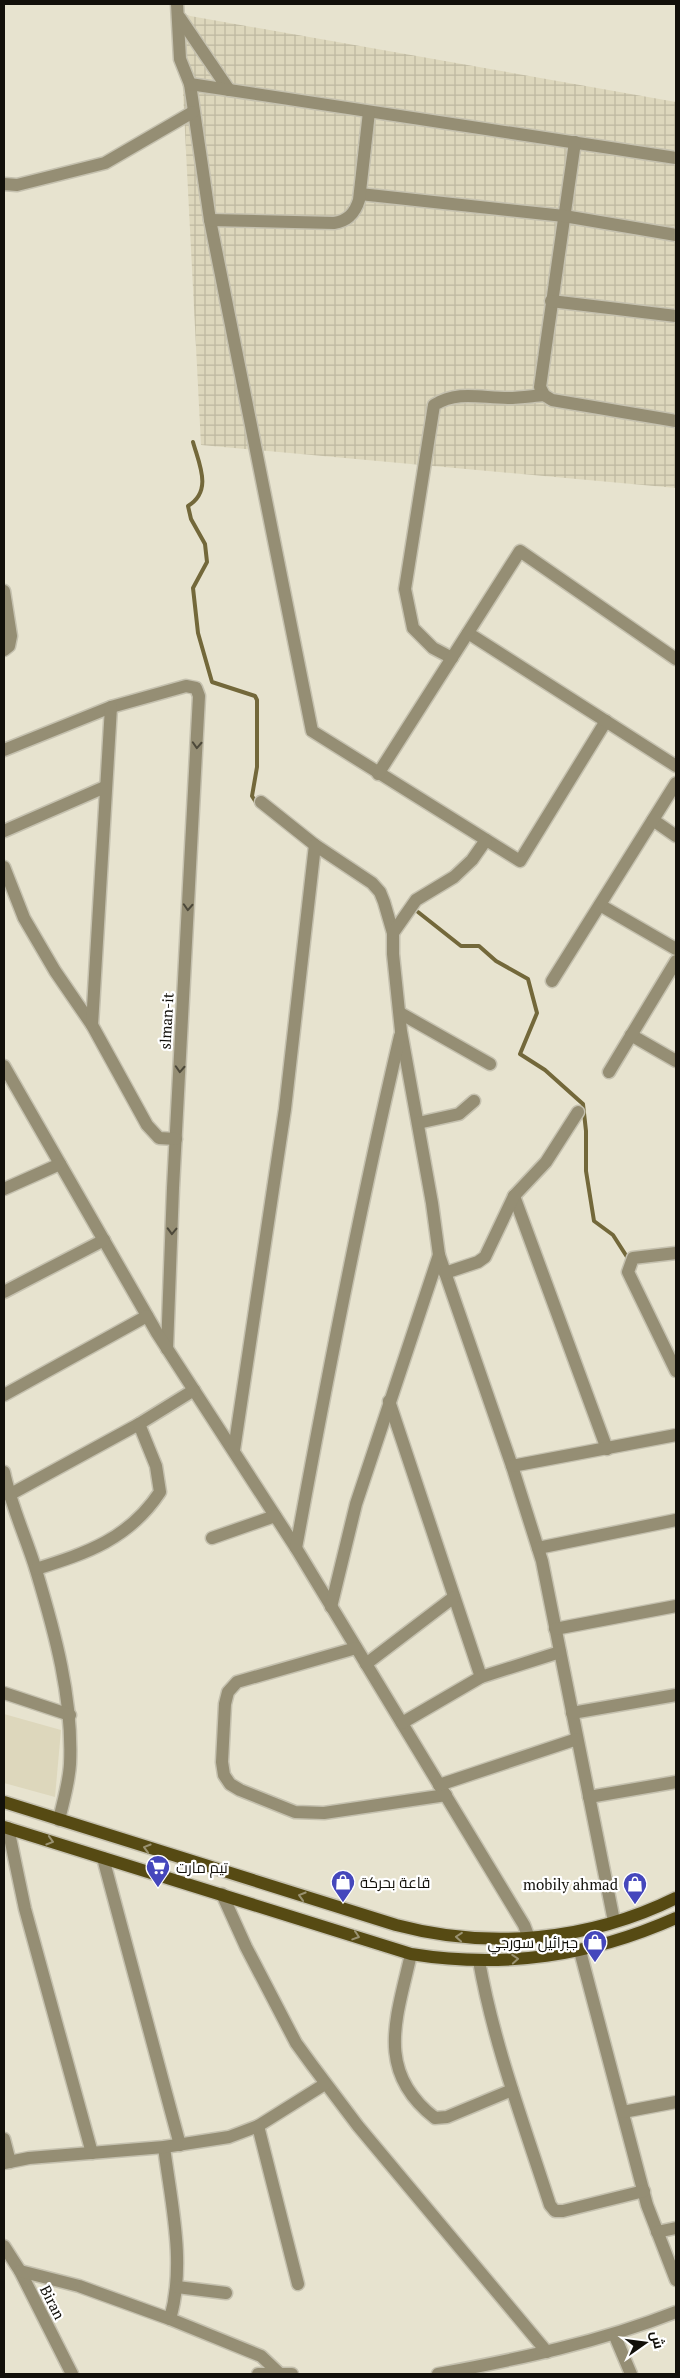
<svg xmlns="http://www.w3.org/2000/svg" width="680" height="2378" viewBox="0 0 680 2378" font-family="'PT Serif',Cairo,serif">
<style>
.built{fill:#ddd7bc}
.industrial{fill:url(#industrial-grid)}
.lines{fill:none;stroke-linecap:round;stroke-linejoin:round}
.stream{stroke:#73683a;stroke-width:4}
.minor-casing{stroke:#c5c1af;stroke-width:15}
.major-casing{stroke:#c5c1af;stroke-width:15}
.minor{stroke:#958e74;stroke-width:12}
.major{stroke:#564a13;stroke-width:12}
.oneway{stroke:#4d493a}
.oneway2{stroke:#9a9271}
.labels{text-anchor:middle;dominant-baseline:central;stroke-width:4.5;stroke-linejoin:round;paint-order:stroke}
.street-label{font-size:15px;fill:#12100a;stroke:#fff}
.poi-label{font-size:15px;fill:#12100a;stroke:#fff;text-anchor:start}
</style>
<defs>
<pattern id="industrial-grid" width="8" height="8" patternUnits="userSpaceOnUse" patternTransform="scale(1.25)"><rect width="8" height="8" fill="#ddd7bc"/><path d="M0 4h8M4 0v8" fill="none" stroke="#bdb8a0"/></pattern>
</defs>
<rect width="100%" height="100%" fill="#e7e3cf"/>
<polygon class="built" points="4,1714 61,1730 55,1797 4,1783"/>
<polygon class="industrial" points="179,14 676,102 676,488 201,445"/>
<g class="lines">
<g class="stream">
<path d="M193 442C199 464 213 491 188 506L191 519 205 544 207 562 193 588 198 633 212 682 255 696 257 700V767L252 796 257 804"/>
<polyline points="418,912 461,946 479,946 496,961 528,979 537,1013 520,1054 545,1070 583,1104 586,1131 586,1171 594,1221 613,1235 629,1260"/>
</g>
<g class="minor-casing">
<g id="minor">
<polyline points="177,4 180,59 190,84 210,220 312,731 520,861 606,721"/>
<polyline points="180,18 229,90"/>
<polyline points="190,84 676,158"/>
<polyline points="575,142 540,387 544,395 552,400 676,421"/>
<polyline points="4,184 17,185 105,163 193,112"/>
<polyline points="360,194 564,216 676,235"/>
<path d="M210 220 334 223C348 221 355 213 359 200L369 112"/>
<polyline points="551,301 676,316"/>
<polyline points="4,591 11,636 9,646 4,650"/>
<polyline points="468,633 676,766"/>
<path d="M452 658 433 648 413 628 405 589 434 405C458 390 481 398 508 398 520 398 532 396 544 395"/>
<polyline points="4,750 111,707 186,686 196,688 199,696 173,1188 167,1349"/>
<polyline points="378,774 520,551 676,659"/>
<polyline points="261,802 315,845 372,883 380,892 384,902 393,933 393,954 401,1031 432,1203 439,1255 512,1466 542,1561 614,1921"/>
<polyline points="653,820 676,836"/>
<polyline points="4,831 105,787"/>
<polyline points="4,867 24,918 55,971 92,1025 147,1125 159,1138 176,1139"/>
<polyline points="600,905 676,949"/>
<polyline points="393,933 416,900 454,877 472,860 486,840"/>
<polyline points="552,981 676,783"/>
<polyline points="400,1013 490,1064"/>
<polyline points="92,1025 111,707"/>
<polyline points="631,1035 676,1061"/>
<polyline points="4,1066 157,1333 296,1548 524,1925 529,1938"/>
<polyline points="609,1072 676,961"/>
<polyline points="418,1123 459,1114 474,1101"/>
<polyline points="4,1189 60,1164"/>
<polyline points="514,1196 607,1449"/>
<polyline points="676,1253 633,1258 628,1272 676,1371"/>
<polyline points="445,1273 478,1262 485,1257 514,1196 546,1162 578,1112"/>
<polyline points="4,1292 104,1240"/>
<polyline points="4,1395 147,1316"/>
<polyline points="389,1401 481,1677"/>
<polyline points="234,1450 285,1109 315,845"/>
<polyline points="512,1466 676,1435"/>
<path d="M4 1472C11 1506 26 1537 36 1570 55 1633 73 1698 70 1764 69 1783 63 1802 59 1820"/>
<polyline points="9,1495 139,1424 194,1390"/>
<polyline points="212,1538 275,1516"/>
<path d="M296 1548C327 1377 360 1206 400 1036"/>
<polyline points="538,1548 676,1520"/>
<path d="M36 1569C87 1553 129 1539 160 1492L156 1466 139 1424"/>
<polyline points="331,1607 356,1504 439,1255"/>
<polyline points="555,1629 676,1606"/>
<polyline points="356,1648 237,1682 228,1692 225,1704 222,1762 224,1775 230,1784 240,1790 295,1812 324,1813 446,1795"/>
<polyline points="366,1664 454,1597"/>
<polyline points="4,1693 70,1715"/>
<polyline points="572,1713 676,1695"/>
<polyline points="402,1723 481,1677 560,1652"/>
<polyline points="439,1785 577,1739"/>
<polyline points="589,1797 676,1782"/>
<polyline points="8,1828 25,1909 92,2153"/>
<polyline points="103,1858 180,2145"/>
<polyline points="222,1894 246,1947 296,2043 312,2065 358,2126 547,2352"/>
<polyline points="580,1951 647,2205 676,2280"/>
<path d="M411 1954C397 2017 374 2071 435 2118L447 2117 512 2090"/>
<path d="M479 1961C494 2045 524 2124 550 2205L555 2211H563L644 2191"/>
<polyline points="623,2112 676,2102"/>
<polyline points="258,2126 298,2284"/>
<polyline points="4,2139 10,2162"/>
<path d="M164 2147C171 2203 186 2263 170 2319"/>
<polyline points="4,2163 29,2158 164,2147 229,2137 258,2126 325,2084"/>
<polyline points="657,2232 676,2228"/>
<polyline points="4,2246 20,2271 72,2374"/>
<polyline points="20,2271 79,2286 170,2319 261,2356 279,2373"/>
<polyline points="177,2287 226,2293"/>
<polyline points="614,2334 631,2374"/>
<polyline points="258,2374 292,2374"/>
<path d="M438 2374C519 2359 600 2342 676 2312"/>
</g>
</g>
<g class="major-casing">
<g id="major">
<path d="M4 1802 396 1925C490 1950 589 1941 676 1898"/>
<path d="M4 1827 411 1954C504 1969 590 1956 676 1918"/>
</g>
</g>
<use href="#minor" class="minor"/>
<use href="#major" class="major"/>
</g>
<defs><path id="oneway-chevron" d="M-2-3.5L2.5 0L-2 3.5" fill="none" stroke-width="1.6" stroke-linecap="round" stroke-linejoin="round" transform="scale(1.25)"/></defs>
<g class="oneway">
<use href="#oneway-chevron" transform="translate(197 745) rotate(93)"/>
<use href="#oneway-chevron" transform="translate(188 907) rotate(93)"/>
<use href="#oneway-chevron" transform="translate(180 1069) rotate(93)"/>
<use href="#oneway-chevron" transform="translate(172 1231) rotate(92)"/>
</g>
<g class="oneway2">
<use href="#oneway-chevron" transform="translate(50 1841) rotate(17)"/>
<use href="#oneway-chevron" transform="translate(147 1848) rotate(-163)"/>
<use href="#oneway-chevron" transform="translate(302 1896) rotate(-163)"/>
<use href="#oneway-chevron" transform="translate(356 1936) rotate(18)"/>
<use href="#oneway-chevron" transform="translate(459 1937) rotate(-175)"/>
<use href="#oneway-chevron" transform="translate(515 1959) rotate(-4)"/>
</g>
<defs>
<g id="supermarket-pin" transform="scale(1.25)"><path d="M0 17L-7.5 6A9.5 9.5 0 1 1 7.5 6Z" fill="#4547bc" stroke="#fff"/><path d="M-6-5.5h2.5l.6 2H6L4.5 2H-2.5L-4.4-4H-6ZM-1.5 3.2a1.3 1.3 0 1 0 .1 0ZM3 3.2a1.3 1.3 0 1 0 .1 0Z" fill="#fff"/></g>
<g id="shop-pin" transform="scale(1.25)"><path d="M0 17L-7.5 6A9.5 9.5 0 1 1 7.5 6Z" fill="#4547bc" stroke="#fff"/><path d="M-5-2.5h2.3a2.7 3.5 0 0 1 5.4 0H5L5.5 6h-11ZM-1.5-2.5h3a1.5 2.3 0 0 0-3 0Z" fill="#fff"/></g>
</defs>
<g fill-rule="evenodd">
<use href="#supermarket-pin" x="158" y="1867"/>
<use href="#shop-pin" x="343" y="1882"/>
<use href="#shop-pin" x="635" y="1884"/>
<use href="#shop-pin" x="595" y="1942"/>
</g>
<g class="labels">
<g class="street-label">
<text transform="translate(166 1021) rotate(-87)">slman-it</text>
<text transform="translate(53 2302) rotate(63)">Biran</text>
</g>
<g class="poi-label">
<text x="176" y="1867">تيم مارت</text>
<text x="360" y="1882">قاعة بحركة</text>
<text x="618" y="1884" text-anchor="end">mobily ahmad</text>
<text x="578" y="1942" text-anchor="end">جبرائيل سورجي</text>
</g>
</g>
<rect width="680" height="2378" fill="none" stroke="#12100a" stroke-width="10"/>
<g transform="translate(645 2343) rotate(76)" stroke="#ffffff" stroke-width="4" paint-order="stroke">
<path d="M0-4L9 19L0 12L-9 19Z" fill="#12100a"/>
<text y="-8" font-size="14" font-weight="bold" text-anchor="middle" fill="#12100a">ش</text>
</g>
</svg>
